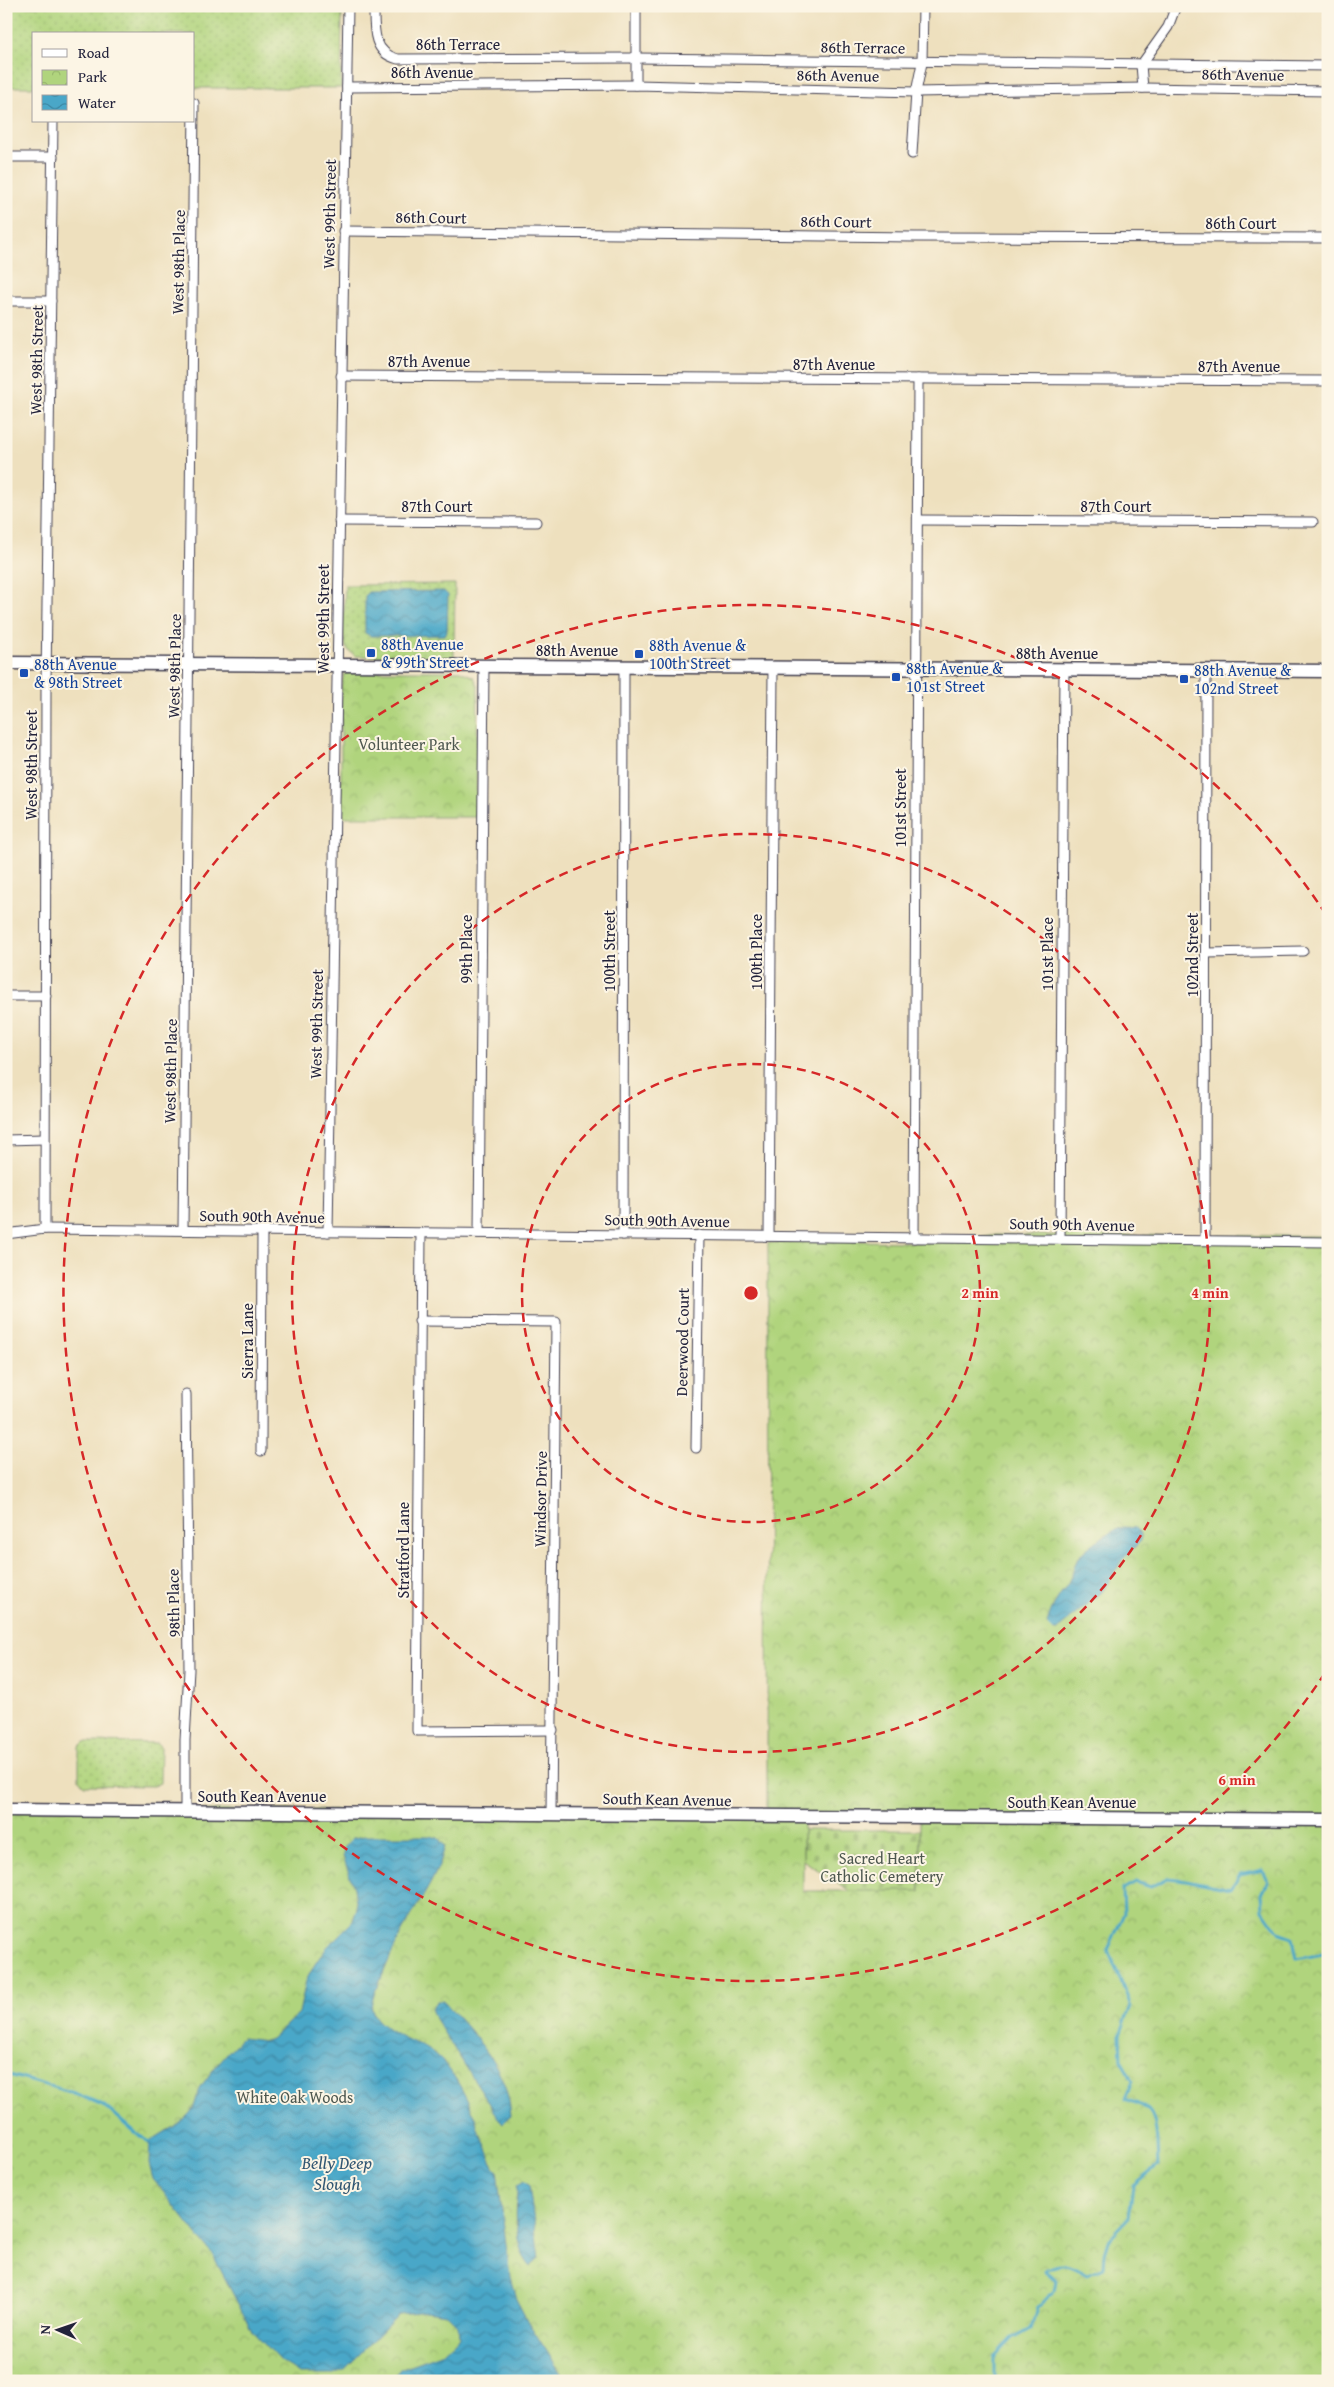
<svg xmlns="http://www.w3.org/2000/svg" width="1334" height="2387" viewBox="0 0 1334 2387" font-family="'Gentium Book Plus',serif">
<style>
.grass{fill:url(#grass-dots);stroke:#697b5c}
.cemetery{fill:url(#cemetery-stones);stroke:#697b5c}
.park{fill:url(#park-crowns);stroke:#697b5c;fill-rule:evenodd}
.water{fill:url(#water-waves);stroke:#366482}
.lines{fill:none;stroke-linecap:round;stroke-linejoin:round}
.stream{stroke:#4aa7c8;stroke-width:3}
.street-casing{stroke:#413e4f;stroke-width:11}
.secondary-casing{stroke:#413e4f;stroke-width:15}
.street{stroke:#fff;stroke-width:9}
.secondary{stroke:#fff;stroke-width:12}
.ring{fill:none;stroke:#d62828;stroke-width:2.5;stroke-dasharray:9 6}
.transit-dot{fill:#1a4fb4;stroke:#fcf5e5;stroke-width:2}
.labels{text-anchor:middle;dominant-baseline:central;stroke-width:4;stroke-linejoin:round;paint-order:stroke}
.street-label{font-size:16px;fill:#22223b;stroke:#fcf5e5}
.transit-label{font-size:16px;fill:#164399;stroke:#fcf5e5;text-anchor:start}
.park-label{font-size:16px;fill:#4d574f;stroke:#fcf5e5}
.water-label{font-size:18px;font-style:italic;fill:#325773;stroke:#fcf5e5}
.centre{fill:#d62828;stroke:#fcf5e5;stroke-width:2.5}
.ring-label{font-size:15px;text-anchor:middle;font-weight:bold;fill:#d62828;stroke:#fcf5e5;stroke-width:4;stroke-linejoin:round;paint-order:stroke}
</style>
<defs>
<pattern id="grass-dots" width="8" height="8" patternUnits="userSpaceOnUse" patternTransform="scale(1.25)"><rect width="8" height="8" fill="#b0d47d"/><path d="M2 2h.1M6 6h.1" fill="none" stroke="#97b66d" stroke-width="1.8" stroke-linecap="round"/></pattern>
<pattern id="cemetery-stones" width="16" height="16" patternUnits="userSpaceOnUse" patternTransform="scale(1.25)"><rect width="16" height="16" fill="#b0d47d"/><path d="M2 7V4a2 2 0 0 1 4 0v3zM10 15v-3a2 2 0 0 1 4 0v3z" fill="#97b66d"/></pattern>
<pattern id="park-crowns" width="20" height="18" patternUnits="userSpaceOnUse" patternTransform="scale(1.25)"><rect width="20" height="18" fill="#b0d47d"/><path d="M2 6a3 3 0 1 1 6 0M12 15a3 3 0 1 1 6 0" fill="none" stroke="#97b66d"/></pattern>
<pattern id="water-waves" width="16" height="10" patternUnits="userSpaceOnUse" patternTransform="scale(1.25)"><rect width="16" height="10" fill="#4aa7c8"/><path d="M0 5q4-4 8 0t8 0" fill="none" stroke="#3d88a4"/></pattern>
</defs>
<rect width="100%" height="100%" fill="#fcf5e5"/>
<filter id="ink" filterUnits="userSpaceOnUse"><feTurbulence type="fractalNoise" baseFrequency=".02" numOctaves="2"/><feDisplacementMap in="SourceGraphic" scale="10" xChannelSelector="R" yChannelSelector="G"/><feConvolveMatrix kernelMatrix="1 2 1 2 8 2 1 2 1" color-interpolation-filters="sRGB"/></filter>
<filter id="wash" filterUnits="userSpaceOnUse"><feTurbulence type="fractalNoise" baseFrequency=".0096" numOctaves="4" result="noise"/><feDisplacementMap in="SourceGraphic" scale="20" xChannelSelector="R" yChannelSelector="G"/><feGaussianBlur stdDeviation="1.12" result="paint"/><feColorMatrix in="noise" values="0 0 0 0 0 0 0 0 0 0 0 0 0 0 0 0 0 1.4 0 .05"/><feComposite in="paint" operator="in"/></filter>
<g filter="url(#wash)">
<rect width="100%" height="100%" fill="#eee0be"/>
<g class="grass">
<polygon points="6,6 342,6 341,88 194,88 194,34 34,34 34,87 6,87"/>
<polygon points="455,584 454,657 355,656 346,648 343,634 345,585"/>
<polygon points="84,1742 157,1743 161,1747 160,1783 153,1786 84,1785 79,1779 79,1747"/>
</g>
<polygon class="cemetery" points="803,1830 920,1830 919,1937 803,1860"/>
<g class="park">
<polygon points="355,671 460,671 474,677 478,686 476,817 341,817 341,687 344,674"/>
<path d="M996 1235 1328 1236V2381H6V1810L767 1811 768 1243 816 1240 949 1243ZM803 1815 920 1817V1891H803Z"/>
</g>
<g class="water">
<polygon points="444,591 448,595 447,631 445,635 371,636 365,633 365,596 368,592"/>
<path d="M1125 1527 1135 1528 1141 1534V1541L1122 1560 1102 1592 1057 1630H1053L1047 1624C1050 1608 1059 1597 1068 1583 1072 1575 1074 1566 1078 1558 1084 1548 1114 1528 1125 1527Z"/>
<path d="M365 1836H430L438 1838 445 1846C439 1872 424 1895 410 1918 397 1940 387 1963 378 1987 374 1991 374 1995 372 2001 366 2026 412 2040 429 2050 434 2053 439 2058 443 2062 456 2076 466 2097 474 2114 476 2119 476 2124 478 2129 484 2142 490 2153 494 2167L497 2170 510 2277 516 2299 528 2322 566 2381H390L400 2369 441 2354 459 2337 458 2325 447 2314 427 2311 399 2314 345 2369 334 2374H299L280 2361 252 2331 213 2255 153 2179 149 2164 150 2142C163 2131 177 2128 190 2113 197 2106 196 2093 202 2085 215 2067 225 2054 242 2038L266 2041 271 2039 299 2013 306 1981 315 1964 326 1948 353 1921 357 1908 354 1888 343 1856 344 1847 353 1838Z"/>
<path d="M437 2001H444C476 2039 507 2065 511 2116L503 2123 493 2112 492 2107 435 2019 431 2008Z"/>
<path d="M524 2181 529 2186 539 2258 530 2266C512 2244 517 2213 517 2186Z"/>
</g>
<g class="lines">
<g class="stream">
<polyline points="6,2074 74,2093 103,2105 135,2133 150,2142"/>
<path d="M995 2381V2357L1013 2338 1031 2328 1037 2307 1055 2291 1057 2280 1045 2270C1063 2261 1070 2265 1087 2275L1103 2268 1104 2253 1108 2240 1129 2218 1133 2185 1158 2165C1157 2152 1158 2120 1149 2111 1143 2104 1133 2102 1125 2099L1132 2080 1121 2060 1120 2035 1131 2006 1108 1950 1124 1913 1123 1889 1136 1882 1151 1887 1168 1878 1186 1880 1231 1889 1240 1875 1263 1870 1268 1882 1262 1894 1263 1910 1279 1933 1293 1938 1297 1959 1328 1953"/>
</g>
</g>
</g>
<g filter="url(#ink)">
<g class="lines">
<g class="street-casing">
<g id="street">
<path d="M374 6C374 28 372 53 398 59L636 58 1328 66"/>
<polyline points="636,6 636,85"/>
<polyline points="347,87 636,85 916,92 1143,88 1328,91"/>
<polyline points="1143,88 1141,65 1168,27 1176,6"/>
<polyline points="912,154 916,92 922,63 923,6"/>
<polyline points="6,157 53,157"/>
<polyline points="343,231 915,237 1328,238"/>
<polyline points="6,301 51,301"/>
<polyline points="341,376 1328,381"/>
<polyline points="918,520 1313,522"/>
<polyline points="339,521 536,522"/>
<polyline points="1207,953 1303,951"/>
<polyline points="6,996 46,996"/>
<polyline points="6,1140 44,1139"/>
<polyline points="45,1229 46,684 53,121"/>
<polyline points="183,1230 194,103"/>
<polyline points="328,1232 348,6"/>
<polyline points="421,1233 417,1731 553,1730"/>
<polyline points="479,1233 484,666"/>
<polyline points="6,1234 45,1229 1328,1242"/>
<polyline points="623,1235 624,667"/>
<polyline points="769,1236 773,667"/>
<polyline points="914,1238 918,379"/>
<polyline points="1060,1239 1064,669"/>
<polyline points="1205,1240 1206,670"/>
<polyline points="419,1321 556,1322 551,1814"/>
<polyline points="696,1448 699,1235"/>
<polyline points="261,1451 262,1231"/>
<polyline points="185,1811 185,1740 189,1670 186,1394"/>
</g>
</g>
<g class="secondary-casing">
<g id="secondary">
<polyline points="6,663 1328,671"/>
<polyline points="6,1810 1328,1820"/>
</g>
</g>
<use href="#street" class="street"/>
<use href="#secondary" class="secondary"/>
</g>
</g>
<g class="ring">
<circle cx="751" cy="1293" r="229"/>
<circle cx="751" cy="1293" r="459"/>
<path d="M1325 1673A688 688 0 1 1 1325 913"/>
</g>
<g class="transit-dot">
<rect x="366" y="648" width="10" height="10" rx="2.5"/>
<rect x="634" y="649" width="10" height="10" rx="2.5"/>
<rect x="19" y="668" width="10" height="10" rx="2.5"/>
<rect x="891" y="672" width="10" height="10" rx="2.5"/>
<rect x="1179" y="674" width="10" height="10" rx="2.5"/>
</g>
<g class="labels">
<g class="street-label">
<text x="458" y="44">86th Terrace</text>
<text transform="translate(863 47) rotate(1)">86th Terrace</text>
<text x="432" y="72">86th Avenue</text>
<text transform="translate(1243 74) rotate(1)">86th Avenue</text>
<text transform="translate(838 75) rotate(1)">86th Avenue</text>
<text transform="translate(329 214) rotate(-89)">West 99th Street</text>
<text transform="translate(431 217) rotate(1)">86th Court</text>
<text transform="translate(836 221) rotate(1)">86th Court</text>
<text x="1241" y="223">86th Court</text>
<text transform="translate(178 262) rotate(-89)">West 98th Place</text>
<text transform="translate(36 360) rotate(-89)">West 98th Street</text>
<text x="429" y="361">87th Avenue</text>
<text x="834" y="364">87th Avenue</text>
<text x="1239" y="366">87th Avenue</text>
<text x="437" y="506">87th Court</text>
<text x="1116" y="506">87th Court</text>
<text transform="translate(323 619) rotate(-90)">West 99th Street</text>
<text x="577" y="650">88th Avenue</text>
<text x="1057" y="653">88th Avenue</text>
<text transform="translate(174 666) rotate(-89)">West 98th Place</text>
<text transform="translate(31 765) rotate(-90)">West 98th Street</text>
<text transform="translate(900 808) rotate(-90)">101st Street</text>
<text transform="translate(466 949) rotate(-90)">99th Place</text>
<text transform="translate(609 951) rotate(-90)">100th Street</text>
<text transform="translate(756 952) rotate(-90)">100th Place</text>
<text transform="translate(1047 954) rotate(-90)">101st Place</text>
<text transform="translate(1192 955) rotate(-90)">102nd Street</text>
<text transform="translate(316 1024) rotate(-89)">West 99th Street</text>
<text transform="translate(170 1071) rotate(-89)">West 98th Place</text>
<text transform="translate(262 1216) rotate(1)">South 90th Avenue</text>
<text transform="translate(667 1220) rotate(1)">South 90th Avenue</text>
<text transform="translate(1072 1224) rotate(1)">South 90th Avenue</text>
<text transform="translate(247 1341) rotate(-90)">Sierra Lane</text>
<text transform="translate(682 1342) rotate(-89)">Deerwood Court</text>
<text transform="translate(540 1499) rotate(-89)">Windsor Drive</text>
<text transform="translate(403 1550) rotate(-90)">Stratford Lane</text>
<text transform="translate(173 1603) rotate(-91)">98th Place</text>
<text x="262" y="1796">South Kean Avenue</text>
<text transform="translate(667 1799) rotate(1)">South Kean Avenue</text>
<text x="1072" y="1802">South Kean Avenue</text>
</g>
<g class="transit-label">
<text x="381" y="644">88th Avenue<tspan x="381" dy="18">&amp; 99th Street</tspan></text>
<text x="649" y="645">88th Avenue &amp;<tspan x="649" dy="18">100th Street</tspan></text>
<text x="34" y="664">88th Avenue<tspan x="34" dy="18">&amp; 98th Street</tspan></text>
<text x="906" y="668">88th Avenue &amp;<tspan x="906" dy="18">101st Street</tspan></text>
<text x="1194" y="670">88th Avenue &amp;<tspan x="1194" dy="18">102nd Street</tspan></text>
</g>
<g class="park-label">
<text x="409" y="744">Volunteer Park</text>
<text x="882" y="1858">Sacred Heart<tspan x="882" dy="18">Catholic Cemetery</tspan></text>
<text x="295" y="2097">White Oak Woods</text>
</g>
<g class="water-label">
<text x="337" y="2162">Belly Deep<tspan x="337" dy="21">Slough</tspan></text>
</g>
</g>
<circle cx="751" cy="1293" r="8" class="centre"/>
<g class="ring-label">
<text x="980" y="1298">2 min</text>
<text x="1210" y="1298">4 min</text>
<text x="1237" y="1785">6 min</text>
</g>
<rect width="1334" height="2387" fill="none" stroke="#fcf5e5" stroke-width="25"/>
<rect x="32" y="32" width="162" height="90" fill="#fcf5e5" stroke="#a5a1a1"/>
<rect x="42" y="49" width="25" height="8" fill="#ffffff" stroke="#a5a1a1"/>
<text x="78" y="58" font-size="15" fill="#22223b">Road</text>
<rect x="42" y="70" width="25" height="15" fill="url(#park-crowns)" stroke="#a5a1a1"/>
<text x="78" y="82" font-size="15" fill="#22223b">Park</text>
<rect x="42" y="95" width="25" height="15" fill="url(#water-waves)" stroke="#a5a1a1"/>
<text x="78" y="108" font-size="15" fill="#22223b">Water</text>
<g transform="translate(58 2330) rotate(272)" stroke="#fcf5e5" stroke-width="4" paint-order="stroke">
<path d="M0-4L9 19L0 12L-9 19Z" fill="#22223b"/>
<text y="-8" font-size="14" font-weight="bold" text-anchor="middle" fill="#22223b">N</text>
</g>
</svg>
